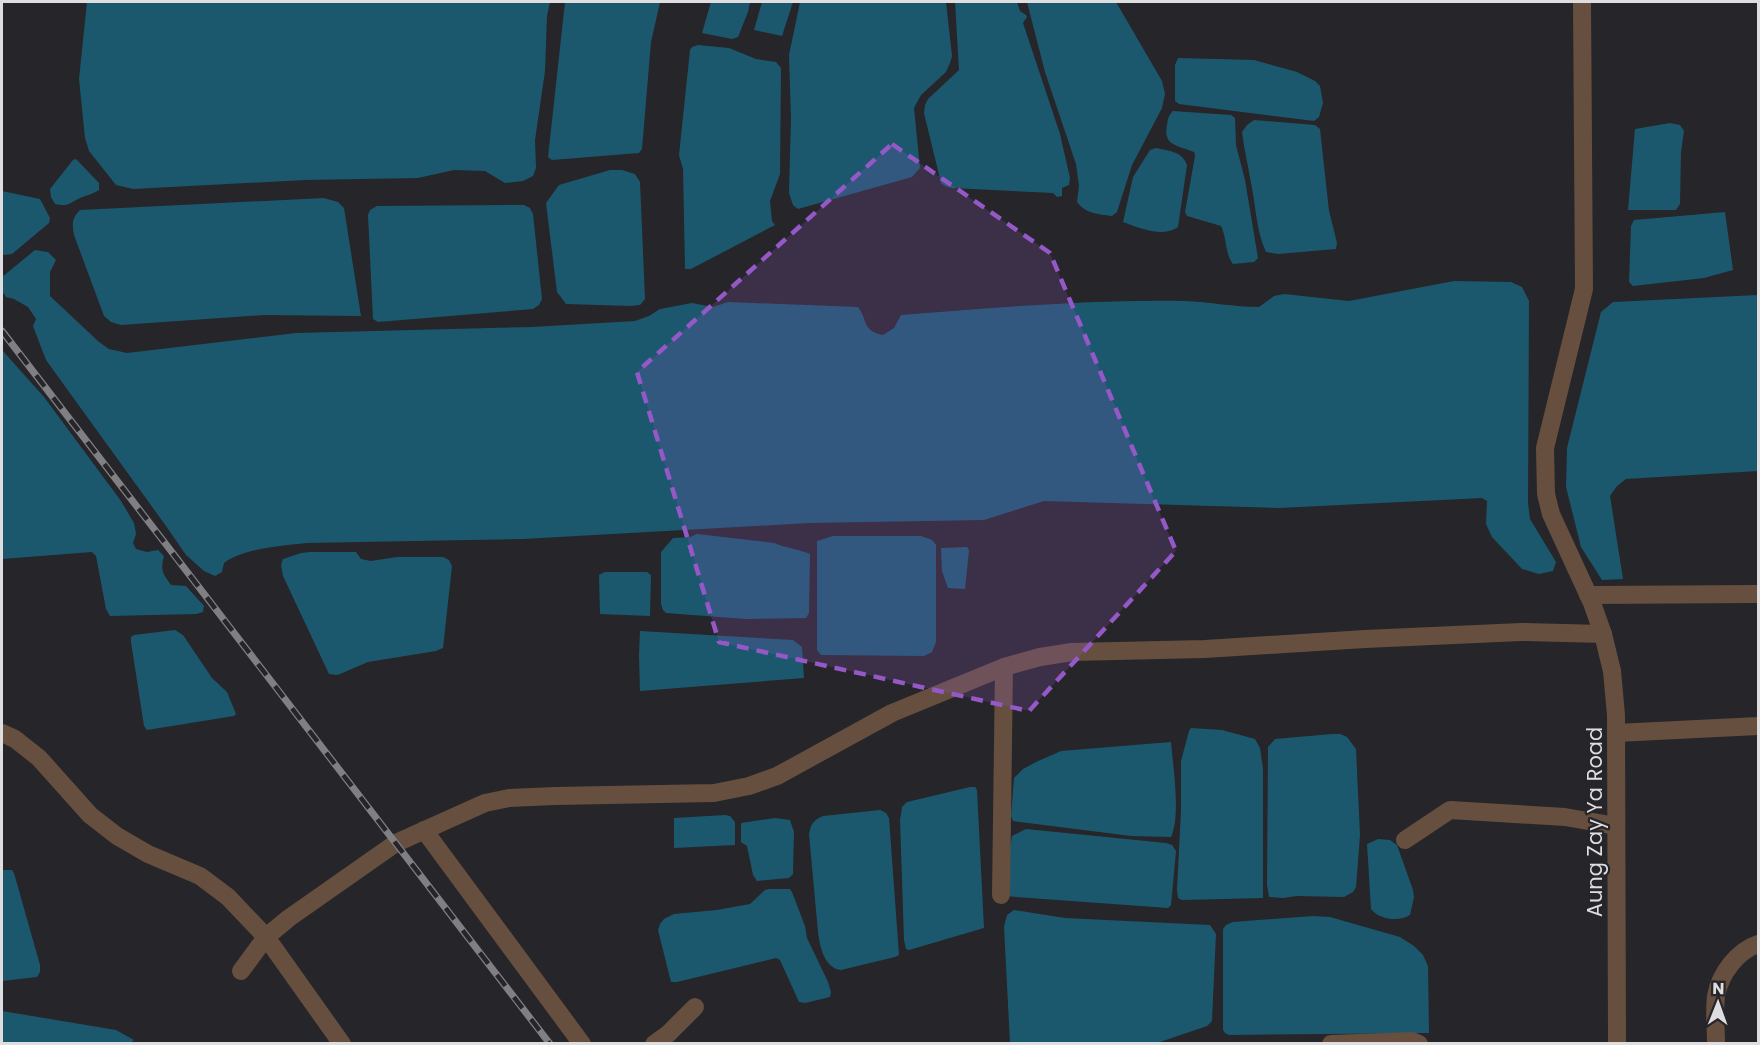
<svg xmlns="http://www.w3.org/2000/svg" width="1760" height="1045" viewBox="0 0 1760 1045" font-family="Poppins,sans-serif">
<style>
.water{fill:#1b586e}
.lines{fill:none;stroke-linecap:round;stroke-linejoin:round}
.minor{stroke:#664f3f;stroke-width:18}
.rail-casing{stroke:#807f83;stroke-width:7}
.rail{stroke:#262529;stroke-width:4.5;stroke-dasharray:14;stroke-linecap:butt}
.marked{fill:#9458c7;fill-opacity:0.2;stroke:#9458c7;stroke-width:4.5;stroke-dasharray:12 8;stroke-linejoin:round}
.labels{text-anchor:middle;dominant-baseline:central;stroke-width:4.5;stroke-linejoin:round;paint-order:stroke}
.street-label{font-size:21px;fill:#dedde0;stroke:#262529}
</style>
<rect width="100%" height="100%" fill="#262529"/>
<g class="water">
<polygon points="87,2 550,2 547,16 545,71 535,140 536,168 533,176 523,181 505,183 485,171 454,170 418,178 305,180 133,189 116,185 89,151 85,138 79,79"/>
<polygon points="565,2 660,2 651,42 642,149 639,153 552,160 548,157"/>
<polygon points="711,2 750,2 748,12 738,37 732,39 702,33"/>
<polygon points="762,2 793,2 782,36 754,30"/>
<polygon points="800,2 946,2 952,56 950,63 946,72 921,95 914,108 920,168 912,177 798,209 793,205 789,193 791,119 789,55"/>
<polygon points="955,2 1017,2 1020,11 1026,15 1027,17 1023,23 1060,134 1070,178 1069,185 1062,188 1062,196 1057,197 1053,193 952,188 945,186 941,183 924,113 925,105 928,99 959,70"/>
<path d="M1027 2H1116L1162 81 1165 94 1162 108 1132 165 1117 212 1112 216C1098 214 1086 214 1077 202L1079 186 1076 164 1045 72Z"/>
<polygon points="698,45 729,48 756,59 776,62 781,68 780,174 770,201 772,221 775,225 691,269 685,269 683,169 679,155 690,50 692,47"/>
<polygon points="1178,58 1254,60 1297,72 1315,81 1320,86 1323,103 1319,117 1314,121 1179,104 1175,101 1175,65"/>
<path d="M1173 111 1231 115 1235 118 1236 145 1245 180 1258 258 1254 262 1233 264C1225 254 1227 238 1221 226L1187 216 1185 212 1195 156 1194 152C1177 145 1163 146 1167 125 1168 119 1168 116 1173 111Z"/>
<path d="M1254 120 1315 125 1320 129 1329 211 1337 243 1336 249 1278 254 1266 252C1256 231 1256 206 1251 183 1248 165 1244 149 1242 132L1247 125Z"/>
<polygon points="1670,123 1680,125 1684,131 1681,152 1680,204 1676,210 1628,210 1635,129"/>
<path d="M1156 148C1169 151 1182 151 1187 165L1178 227C1163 238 1139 228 1123 222L1133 177 1150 150Z"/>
<path d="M76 159 99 183V190C93 194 87 195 80 198 69 203 69 207 55 204L51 197 50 189 73 160Z"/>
<polygon points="610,170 622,170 635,174 640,182 645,299 640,305 630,306 566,304 557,292 546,203 559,185"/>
<polygon points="2,191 40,199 50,218 49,223 12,254 4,255 2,253"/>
<path d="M324 198 338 202 344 208 361 316 264 315 121 325 111 322 104 316 74 235C72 223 72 218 80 210Z"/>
<polygon points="524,205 530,208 533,214 542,299 539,305 533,309 378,322 373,319 368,215 370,210 377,206"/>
<polygon points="1725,212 1733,270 1704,278 1633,286 1629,282 1631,226 1634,220"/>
<path d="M35 250 48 252 56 260 50 272V296L99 342 109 349 127 353 296 333 532 327 635 321 649 316 660 309 692 303 713 307 728 302 858 307C868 320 862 331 883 335L894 328 901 315C995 308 1091 299 1185 301 1210 302 1234 307 1259 307L1274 296 1284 294 1349 301 1454 281 1511 282 1522 287 1529 301 1528 503 1530 519 1556 562 1553 571 1539 574 1522 569 1492 537 1486 524 1487 501 1482 498 1279 508 1044 501 984 520 809 523 523 539 306 543C282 546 243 548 224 563L222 572 215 576 204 571 186 555 166 526 46 360 33 326 36 319 28 307 14 299 6 297 2 291V277Z"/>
<polygon points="1758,295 1758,471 1626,479 1617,486 1610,496 1623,579 1602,580 1581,547 1566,487 1567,448 1601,312 1613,302"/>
<path d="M2 350 44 397 121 501 134 523 136 534 133 543 136 549 147 552 158 550 164 556C160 571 163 574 171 585L186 586 204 606 203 612 196 614 110 616 106 609 96 556 92 552 2 559Z"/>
<path d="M697 534 774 543C786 548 798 549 810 554L809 613 806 618 746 619 666 613 663 610 661 604V552L673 538 690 537Z"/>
<polygon points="833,536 921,536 932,540 936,545 936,642 932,652 924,656 821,655 817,650 817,541"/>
<polygon points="967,547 969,550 965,589 948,588 942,571 941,548"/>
<polygon points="310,552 356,552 361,559 371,561 397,557 443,557 449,560 452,566 443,648 436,651 368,662 340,674 336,675 329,674 283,576 281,565 283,559 301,553"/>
<polygon points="605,572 647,572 651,575 650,616 600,614 599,575"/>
<polygon points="175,630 183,635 212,678 227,692 236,714 234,716 147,730 144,726 131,642 131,637 134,635"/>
<polygon points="640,631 793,640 802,647 804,678 640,691 639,655"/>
<polygon points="1191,728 1222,730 1255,739 1260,748 1263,769 1263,898 1182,900 1178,898 1177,890 1181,811 1181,761 1189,731"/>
<polygon points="1332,734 1340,734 1347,737 1356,749 1360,835 1356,887 1353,892 1344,897 1297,896 1283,898 1269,897 1267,885 1268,747 1275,739"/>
<path d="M1171 742C1173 766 1181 816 1171 837L1131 836 1013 821 1011 816 1014 778 1023 769 1036 762 1061 751Z"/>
<polygon points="970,787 975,787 977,790 984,928 909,950 906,949 904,940 900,820 902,807 907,802"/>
<path d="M880 810 886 813 889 818 899 955 895 957 841 970C824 968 820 947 818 932L809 834C811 823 814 820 823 816Z"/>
<polygon points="725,815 730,816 735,822 735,845 674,848 674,818"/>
<polygon points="775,818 790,820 794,832 793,874 789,878 757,881 753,875 747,846 741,842 741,823"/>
<polygon points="1026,829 1166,843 1172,845 1176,851 1171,905 1168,908 1004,896 1002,892 1012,836"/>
<path d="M1378 839 1390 840 1397 845 1413 890 1414 897 1410 915C1399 922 1380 920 1371 909L1367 844Z"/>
<polygon points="2,870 12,870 14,873 40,965 40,972 37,977 2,981"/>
<polygon points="769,889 790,889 792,892 805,926 807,938 828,982 831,992 830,997 805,1003 799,1002 780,960 776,958 677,982 671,982 658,930 660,924 664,919 674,914 717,910 750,904 765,890"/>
<polygon points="1014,910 1065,918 1210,925 1216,934 1212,1021 1207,1026 1157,1043 1010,1043 1004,927 1007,915"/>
<polygon points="1313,916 1330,917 1400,937 1414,946 1423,955 1428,966 1429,1033 1229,1035 1225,1033 1223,1030 1223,929 1226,925 1233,922"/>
<polygon points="2,1011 116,1030 134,1040 129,1044 2,1043"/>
</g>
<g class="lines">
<g class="minor">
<polyline points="1582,2 1584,289 1545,448 1546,494 1551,514 1592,603 1603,634 1612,671 1616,715 1617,1044"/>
<polyline points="1588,595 1758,594"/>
<polyline points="2,733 15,739 39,758 90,815 117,836 148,854 200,876 228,897 266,937 342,1044"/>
<polyline points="1616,733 1758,726"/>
<polyline points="424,830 582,1044"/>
<polyline points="1405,840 1450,810 1565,817 1616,826"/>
<polyline points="1001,895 1004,667"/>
<polyline points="241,971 266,937 289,918 396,843 485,803 509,798 555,796 714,793 749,786 777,776 892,713 1004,667 1040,657 1072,652 1205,649 1365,639 1521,632 1603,634"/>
<polyline points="654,1044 668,1034 695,1007"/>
<polyline points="1331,1044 1412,1041 1419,1044"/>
<path d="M1716 1044C1716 1028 1714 1011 1716 996 1720 974 1737 951 1758 944"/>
</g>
<g class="rail-casing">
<polyline id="rail" points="2,331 550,1044"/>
</g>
<use href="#rail" class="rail"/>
</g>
<path class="marked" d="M892 144 1050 253 1176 551 1029 711 719 642 637 372Z"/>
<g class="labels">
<g class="street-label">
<text transform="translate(1594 822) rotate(-90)">Aung Zay Ya Road</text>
</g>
</g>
<rect width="1760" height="1045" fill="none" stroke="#dedde0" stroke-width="6"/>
<g transform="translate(1718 1003) rotate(1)" stroke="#262529" stroke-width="4.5" paint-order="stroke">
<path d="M0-4.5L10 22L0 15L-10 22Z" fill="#dedde0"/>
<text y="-9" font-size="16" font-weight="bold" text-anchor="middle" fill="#dedde0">N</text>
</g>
</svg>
